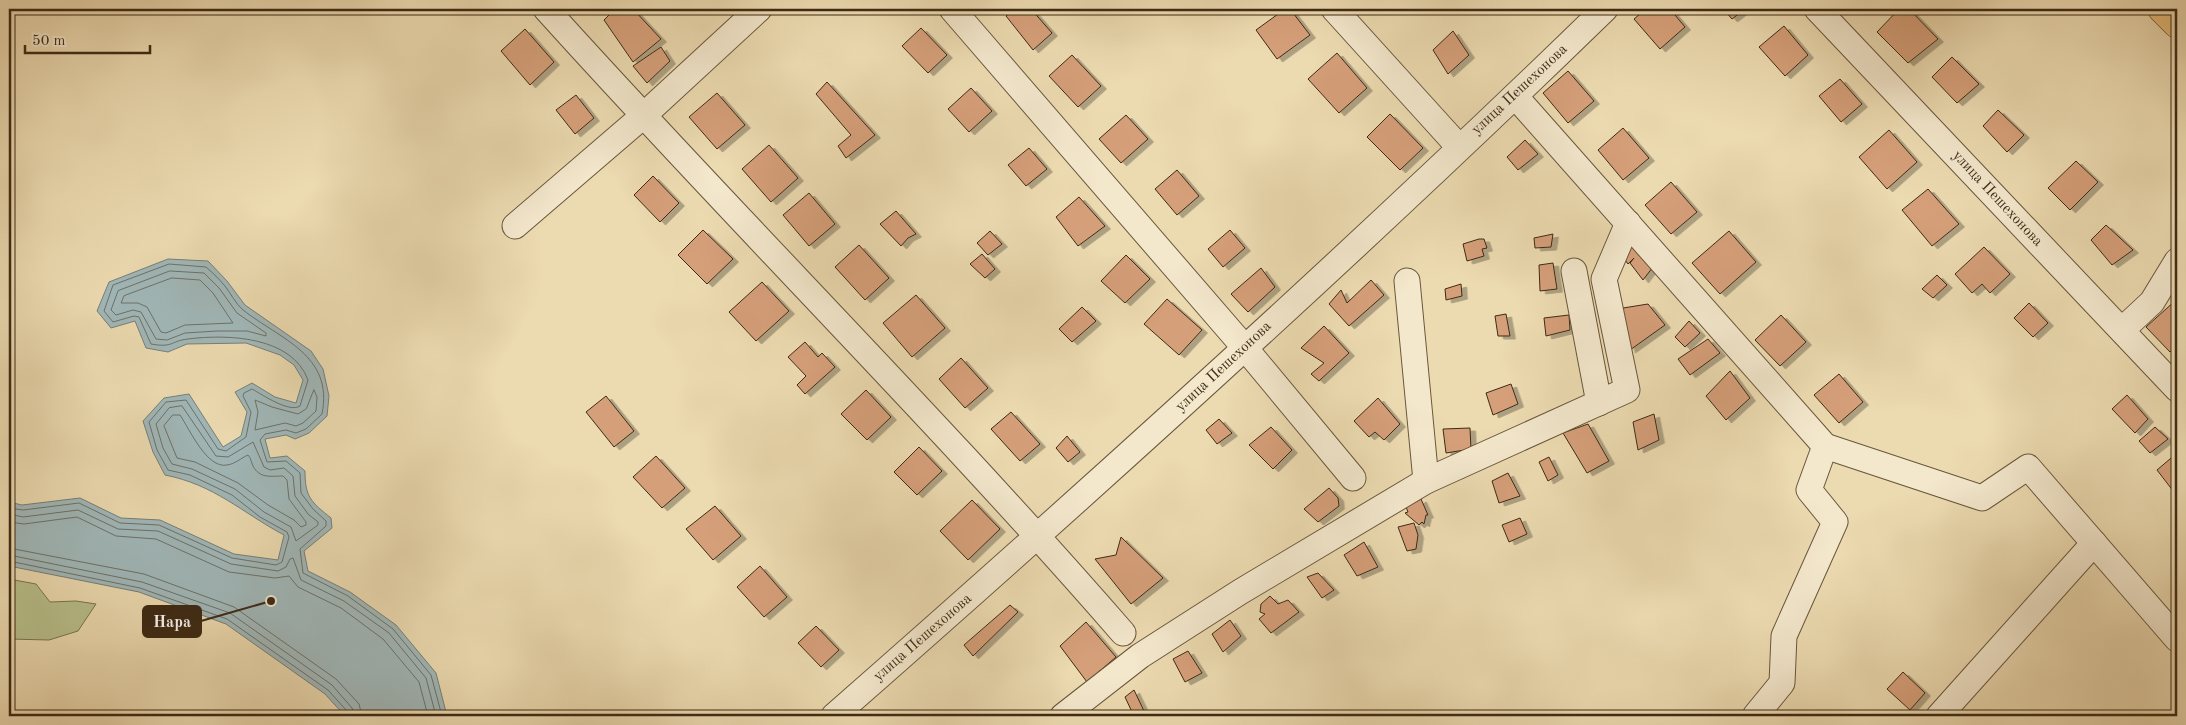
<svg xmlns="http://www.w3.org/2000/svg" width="2186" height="725" viewBox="0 0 2186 725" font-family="'Old Standard TT',serif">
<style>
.green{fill:#b8bf8b;stroke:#7a7550}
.water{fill:#a0b7b8;stroke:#787f77}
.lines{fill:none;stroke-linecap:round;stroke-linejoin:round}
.shore{stroke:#6e7167;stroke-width:1}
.building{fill:#d59f79;stroke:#3d2b16;filter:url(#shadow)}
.minor-casing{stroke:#69573c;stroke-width:27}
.major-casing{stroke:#3d2b16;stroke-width:29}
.minor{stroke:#f3e7cc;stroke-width:25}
.major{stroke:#e6bd78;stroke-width:28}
.labels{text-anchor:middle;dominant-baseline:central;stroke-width:4;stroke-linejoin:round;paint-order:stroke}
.street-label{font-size:15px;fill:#3d2b16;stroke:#f3e7cc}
.leader{fill:none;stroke:#3d2b16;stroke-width:2}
.callout-dot{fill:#3d2b16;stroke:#f3e7cc;stroke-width:2}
.callout{fill:#3d2b16;stroke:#3d2b16;stroke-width:2}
.callout-label{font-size:16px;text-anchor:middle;font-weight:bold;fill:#fff}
</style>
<defs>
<filter id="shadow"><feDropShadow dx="5.5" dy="3" stdDeviation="0" flood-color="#0004"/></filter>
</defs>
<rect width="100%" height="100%" fill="#ecdab0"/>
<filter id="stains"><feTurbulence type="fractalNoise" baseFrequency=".004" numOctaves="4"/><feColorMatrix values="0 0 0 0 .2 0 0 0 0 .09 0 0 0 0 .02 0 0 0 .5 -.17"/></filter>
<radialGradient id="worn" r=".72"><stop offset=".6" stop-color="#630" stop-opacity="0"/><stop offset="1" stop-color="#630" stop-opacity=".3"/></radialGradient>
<polygon class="green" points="9,579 36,584 50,602 76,601 96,604 78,631 49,640 9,639"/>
<path class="water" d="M168 259 208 261 227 281 245 305 311 351 323 369 329 396 327 416 309 433 295 439 286 435 265 439 270 458 287 456 305 471C305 497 311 502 331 518L332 528 304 551 308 571 350 592 396 625 436 673 447 716H345L325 694 226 624 139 592 9 566V502L22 505 80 498 121 518 160 520 234 554 278 560 284 535C241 512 215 485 165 475L153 452 143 421 164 398 189 394 223 447 241 436 247 412 235 392 252 383 275 397 296 403 303 380 294 365 280 355 246 343 187 344 168 352 146 348 135 321 111 328 97 311 109 282Z"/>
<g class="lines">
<g class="shore">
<polygon points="170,271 204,273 219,288 237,313 266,333 266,336 247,331 217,331 185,333 167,340 156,339 141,312 133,310 116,315 111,310 118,291"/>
<polygon points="172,278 200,280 213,293 233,323 185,325 166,333 161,332 147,307 138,303 121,303 124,296"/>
<polygon points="314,390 317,397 316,411 303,423 296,426 285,423 255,430 258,412 255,400 272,407 298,414 306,409"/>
<polygon points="182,406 216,456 228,457 253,442 264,467 270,470 284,468 293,476 295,496 308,514 318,522 318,525 296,541 291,527 264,512 235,489 192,469 172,464 163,448 156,424 169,408"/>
<path d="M173 415H180C190 430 207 469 227 465 235 464 241 458 248 455 251 458 251 462 253 466 260 479 271 476 283 476L287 480 289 499 306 522V525L301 527 294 520 268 505 238 483 195 462 177 458 164 426Z"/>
<path d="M9 508 23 510 79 503 120 523 159 525 232 558 276 565 282 562 289 537 287 532 260 517 232 495 190 475 168 470 157 450 149 422 166 402 186 400 218 449 226 451 246 437 251 412 243 396 244 393 252 389C263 395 289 413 300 406L308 380C292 336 227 334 188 339 170 341 174 348 151 344L139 317 134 316 113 322 104 311 113 285 169 264 206 267C213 273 219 279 225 286 231 294 236 304 243 310 280 339 334 355 322 414L306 429 296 433 286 430 265 434 260 440 267 462 286 461 300 473 301 493 313 509 326 521V526L300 549 303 573 348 596 393 629 431 675 442 716"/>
<polyline points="9,514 23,517 78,510 118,529 158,531 231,564 278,571 286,567 290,559 293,558 301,580 344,601 389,633 426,678 436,716"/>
<polyline points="9,522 24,524 77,517 116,536 156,539 229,572 275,578 289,576 298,587 341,608 383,639 419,682 428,716"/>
<polyline points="9,548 144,574 234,607 336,679 359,704 362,716"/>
<polyline points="9,555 142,582 230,613 332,685 352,708 355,716"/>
<polyline points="9,561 140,588 227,619 328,690 347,711 348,716"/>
</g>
</g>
<g class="building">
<polygon points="615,9 633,9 661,39 633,62 604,20"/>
<polygon points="1015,9 1031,9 1052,33 1033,50 1006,16"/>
<polygon points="1285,9 1290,9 1310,35 1277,59 1256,30"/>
<polygon points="1646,9 1670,9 1685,27 1660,49 1634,19"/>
<polygon points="1723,9 1745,9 1732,19"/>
<polygon points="1899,9 1909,9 1938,39 1908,63 1877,32"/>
<polygon points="1784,26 1808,55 1785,76 1759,47"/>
<polygon points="921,28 947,55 928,73 902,46"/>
<polygon points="525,29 554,62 530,85 501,51"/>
<polygon points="1453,31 1469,55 1448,74 1433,50"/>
<polygon points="661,47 670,61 647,83 633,66"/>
<polygon points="1337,53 1367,88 1339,113 1308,79"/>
<polygon points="1072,55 1101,86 1078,107 1049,76"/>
<polygon points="1952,57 1979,84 1957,103 1932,77"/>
<polygon points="1568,71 1594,101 1568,123 1543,93"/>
<polygon points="1840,79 1862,104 1841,122 1819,96"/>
<polygon points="827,82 875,135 846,158 838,146 851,135 816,94"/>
<polygon points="971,88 992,111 969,132 948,109"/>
<polygon points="717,93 745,125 717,149 689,117"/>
<polygon points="576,95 594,118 575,134 556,110"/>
<polygon points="1998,110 2024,135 2007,152 1983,126"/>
<polygon points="1390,114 1423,148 1400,170 1367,137"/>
<polygon points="1126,115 1148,139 1121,163 1099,139"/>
<polygon points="1623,128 1649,158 1623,180 1598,150"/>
<polygon points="1889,130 1917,162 1887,189 1859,157"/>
<polygon points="1525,140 1538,154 1518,170 1507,157"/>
<polygon points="769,145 798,178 771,202 742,169"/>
<polygon points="1029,148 1047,169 1026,186 1008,165"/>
<polygon points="2076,161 2098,182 2070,210 2048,188"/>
<polygon points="1177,170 1199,196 1177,215 1155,189"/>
<polygon points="653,176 679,203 660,222 634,195"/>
<polygon points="1671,182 1697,212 1671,234 1645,205"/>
<polygon points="1928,189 1959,224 1932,246 1902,210"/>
<polygon points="809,193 835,224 809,246 783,215"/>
<polygon points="1079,197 1105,226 1078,246 1056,217"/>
<polygon points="896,211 916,234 908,238 901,246 880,224"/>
<polygon points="2106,225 2133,250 2112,265 2091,240"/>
<polygon points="703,230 733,259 707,284 678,255"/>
<polygon points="1230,230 1245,248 1223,267 1208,249"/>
<polygon points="990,231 1002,244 988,255 977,243"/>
<polygon points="1729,231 1756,262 1720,294 1692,263"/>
<polygon points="1553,234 1551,247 1535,248 1534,238"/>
<polygon points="1633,234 1656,263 1643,280 1630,263 1634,258 1628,264 1617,249"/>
<polygon points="1479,239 1484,239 1487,248 1482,249 1484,256 1467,261 1463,244"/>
<polygon points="859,245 889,278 865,300 835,267"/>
<polygon points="1984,247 2010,274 1990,293 1982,284 1972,293 1955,274"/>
<polygon points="982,254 995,269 985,278 970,264"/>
<polygon points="1126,255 1150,279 1125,303 1101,281"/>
<polygon points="1553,263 1557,289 1540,291 1539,265"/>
<polygon points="1261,268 1275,287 1248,312 1231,294"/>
<polygon points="1937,275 1947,285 1933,298 1922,289"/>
<polygon points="1371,280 1384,295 1349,326 1329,304 1341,290 1347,303"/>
<polygon points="762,282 789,311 756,341 729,312"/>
<polygon points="1461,284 1462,296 1446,300 1445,289"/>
<polygon points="916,295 945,328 912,357 883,323"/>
<polygon points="1167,299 1202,330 1179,355 1144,324"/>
<polygon points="2176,300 2177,346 2170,352 2146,327"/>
<polygon points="2029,303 2048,323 2033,337 2014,318"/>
<polygon points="1648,304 1665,325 1630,350 1617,309"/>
<polygon points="1082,307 1096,321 1072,342 1059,329"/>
<polygon points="1506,314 1510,336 1498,336 1495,316"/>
<polygon points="1569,315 1570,330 1546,336 1544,318"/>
<polygon points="1781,315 1806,342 1780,366 1755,340"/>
<polygon points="1689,321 1700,333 1685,347 1675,337"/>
<polygon points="1324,326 1349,353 1319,381 1311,374 1324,363 1301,348"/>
<polygon points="1708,339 1720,353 1690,375 1678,359"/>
<polygon points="805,342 818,357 822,353 835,367 805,394 797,385 806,376 788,357"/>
<polygon points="961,358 988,388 965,408 939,379"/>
<polygon points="1730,371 1750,398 1726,420 1706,396"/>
<polygon points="1839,374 1863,402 1839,423 1814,395"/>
<polygon points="1511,384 1518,404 1493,415 1486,393"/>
<polygon points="866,390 891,417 867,440 841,414"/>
<polygon points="2127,395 2148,419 2135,433 2112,409"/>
<polygon points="606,396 634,431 614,447 586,412"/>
<polygon points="1378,398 1400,424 1384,440 1375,432 1369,437 1354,421"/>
<polygon points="1011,412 1040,444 1020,461 991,429"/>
<polygon points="1654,414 1659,440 1638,450 1633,422"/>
<polygon points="1219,419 1232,433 1217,444 1206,430"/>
<polygon points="1588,424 1609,461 1587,473 1563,433"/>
<polygon points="1271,427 1292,450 1273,469 1249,445"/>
<polygon points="2155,427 2168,439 2150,453 2139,441"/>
<polygon points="1470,428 1471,449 1446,453 1443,429"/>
<polygon points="1067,436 1080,452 1068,462 1056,448"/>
<polygon points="919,447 942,471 917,495 894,472"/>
<polygon points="2177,453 2177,496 2157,470"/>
<polygon points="656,456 685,488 662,508 633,477"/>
<polygon points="1549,457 1558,475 1548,481 1539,462"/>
<polygon points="1508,473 1520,496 1499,503 1492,481"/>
<polygon points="1329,488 1338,498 1339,506 1318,522 1304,509"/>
<polygon points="1421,499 1428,515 1426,515 1424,524 1422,522 1419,525 1405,513 1408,512 1406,507"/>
<polygon points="972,500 1000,529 968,560 940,531"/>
<polygon points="715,506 741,536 713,560 686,529"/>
<polygon points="1520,518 1527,534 1509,542 1502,525"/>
<polygon points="1414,523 1418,535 1416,549 1407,551 1398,527"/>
<polygon points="1121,537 1163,578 1131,604 1095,559 1116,555"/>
<polygon points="1364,542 1378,567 1357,576 1344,555"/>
<polygon points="760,566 787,597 764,617 737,587"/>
<polygon points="1318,573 1334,590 1322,598 1307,577"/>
<polygon points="1270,596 1278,604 1288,600 1299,612 1271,633 1259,619 1265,614 1260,612 1261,604"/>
<polygon points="1010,605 1018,612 973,656 964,645"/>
<polygon points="1230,620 1241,636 1223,652 1212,634"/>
<polygon points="1086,622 1116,657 1087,682 1060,646"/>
<polygon points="816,626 839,650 821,667 798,643"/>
<polygon points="1188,651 1202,673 1185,682 1173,659"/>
<polygon points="1903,672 1925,693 1910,710 1887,689"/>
<polygon points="1134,690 1144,711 1133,714 1125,697"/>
</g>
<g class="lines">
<g class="minor-casing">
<g id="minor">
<path d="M546 9C735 219 937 419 1123 633"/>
<polyline points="952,9 1245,348 1353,478"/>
<polyline points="1334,9 1459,147"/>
<polyline points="1817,9 2177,389"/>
<polyline points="1515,96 1825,446 1982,498 2028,467 2177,639"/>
<polyline points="515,226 643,116 759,9"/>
<polyline points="1574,271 1599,403"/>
<polyline points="1407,281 1426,481"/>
<polyline points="2122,330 2152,302 2177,261"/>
<path d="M834 716C1096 486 1355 252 1605 9"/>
<polyline points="1063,716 1140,656 1240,592 1426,481 1627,390 1604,279 1628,223"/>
<polyline points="1755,716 1782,683 1784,636 1835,522 1809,490 1825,446"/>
<polyline points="1939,716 2094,543"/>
</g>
</g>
<g class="major-casing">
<polyline id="major" points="2162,9 2177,24"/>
</g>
<use href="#minor" class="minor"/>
<use href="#major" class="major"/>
</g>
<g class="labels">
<g class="street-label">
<text transform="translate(1520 90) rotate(-43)">улица Пешехонова</text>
<text transform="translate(1997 199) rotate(47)">улица Пешехонова</text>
<text transform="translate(1224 367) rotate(-43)">улица Пешехонова</text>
<text transform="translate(923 638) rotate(-41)">улица Пешехонова</text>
</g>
</g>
<path class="leader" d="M271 601L201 621"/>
<circle class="callout-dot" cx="271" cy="601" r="5"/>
<rect class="callout" x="143" y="606" width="58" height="31" rx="5"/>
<g class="callout-label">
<text x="172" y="627">Нара</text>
</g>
<rect width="2186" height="725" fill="none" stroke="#ecdab0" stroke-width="30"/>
<rect x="10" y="10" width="2166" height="705" fill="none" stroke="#3d2b16" stroke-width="2.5"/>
<rect x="15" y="15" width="2156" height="695" fill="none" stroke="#3d2b16"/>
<path d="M25 45v8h125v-8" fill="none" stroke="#3d2b16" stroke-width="2.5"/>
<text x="32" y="45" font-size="15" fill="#3d2b16" stroke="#f3e7cc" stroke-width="4" paint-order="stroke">50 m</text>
<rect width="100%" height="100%" filter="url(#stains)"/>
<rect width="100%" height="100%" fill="url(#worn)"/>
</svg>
